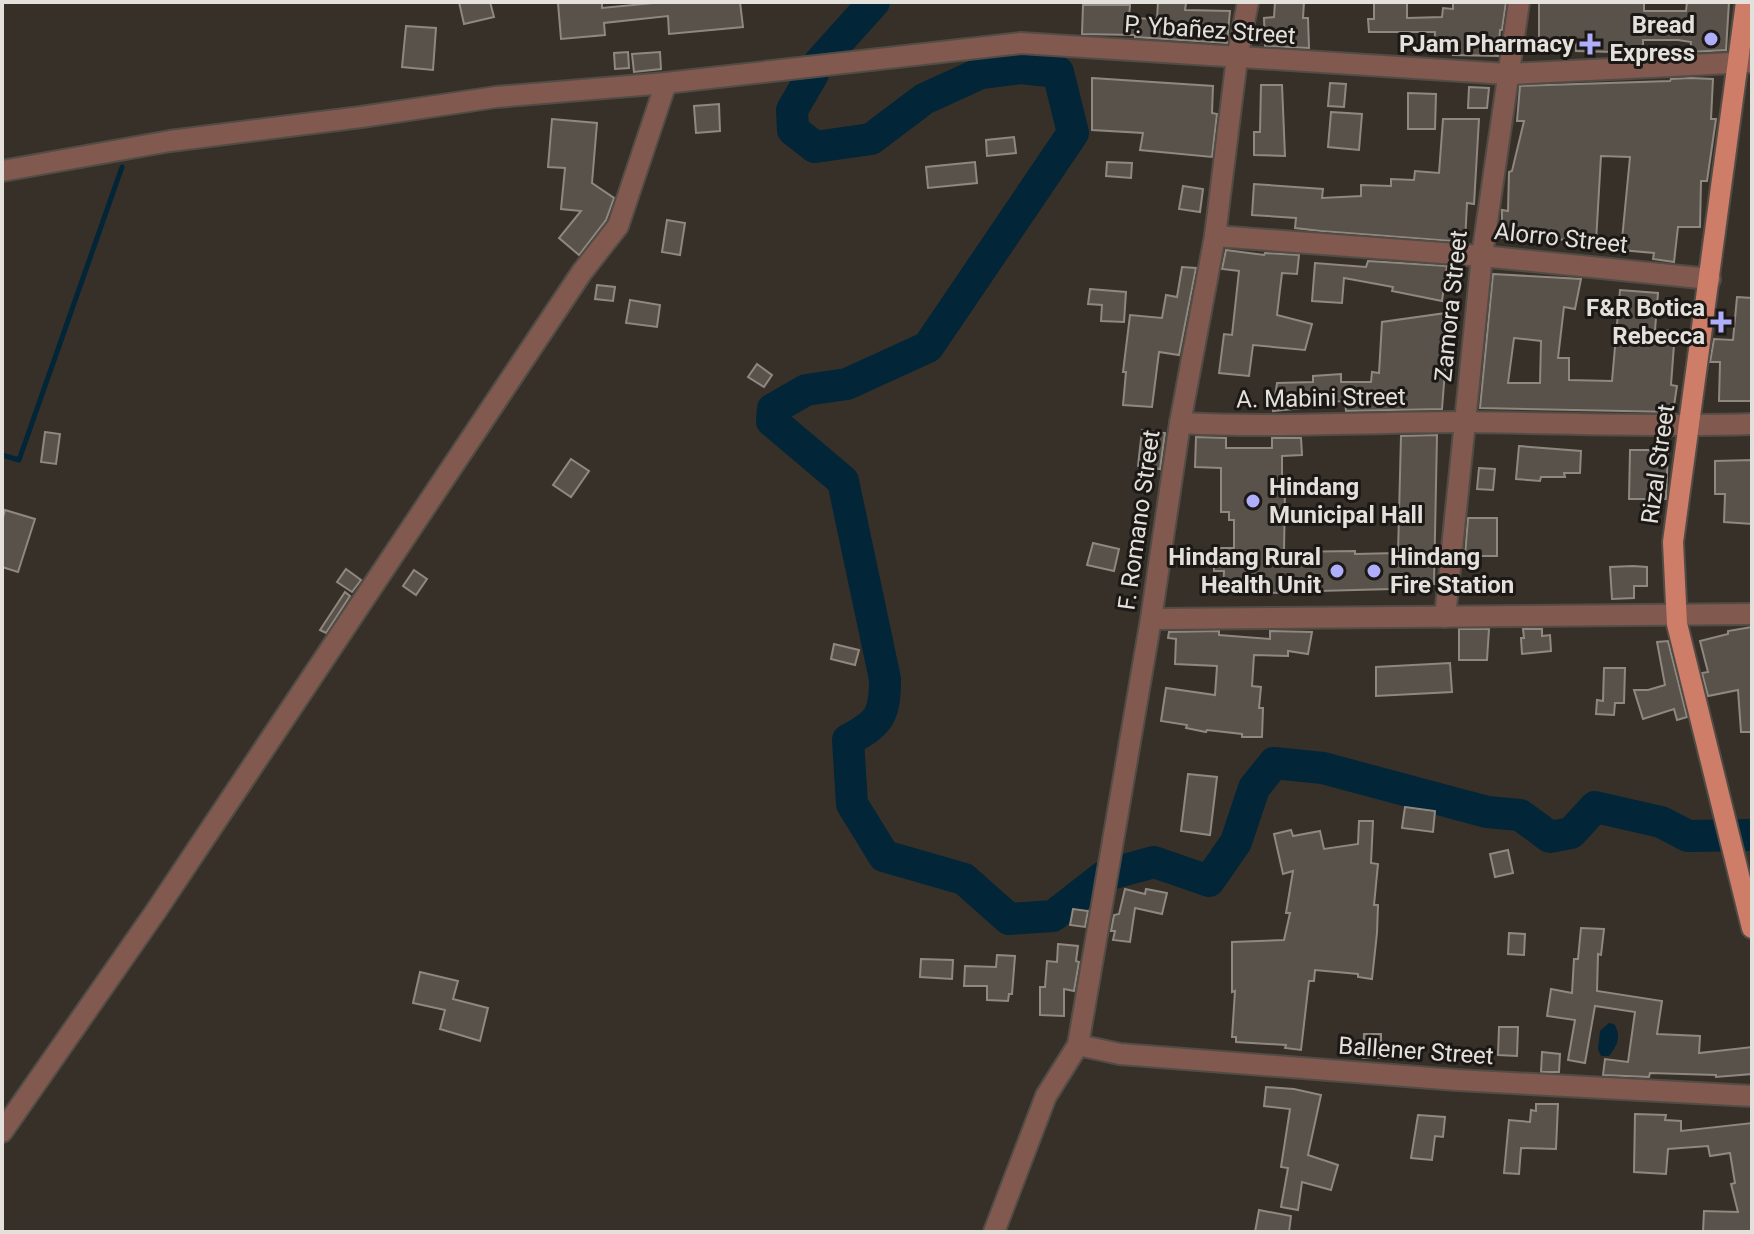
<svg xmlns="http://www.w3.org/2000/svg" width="1754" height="1234" viewBox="0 0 1754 1234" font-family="Roboto,sans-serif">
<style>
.water{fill:#022537}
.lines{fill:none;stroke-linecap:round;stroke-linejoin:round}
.stream{stroke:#022537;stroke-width:5}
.river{stroke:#022537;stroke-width:32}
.building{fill:#59524b;stroke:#8f8880;stroke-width:2;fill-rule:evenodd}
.minor-casing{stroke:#524c46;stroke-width:24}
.major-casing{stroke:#524c46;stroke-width:24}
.minor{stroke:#81594e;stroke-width:20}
.major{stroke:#ce7d69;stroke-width:20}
.poi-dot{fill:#afaefa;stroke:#1b1815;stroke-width:3}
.labels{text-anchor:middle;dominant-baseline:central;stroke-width:6;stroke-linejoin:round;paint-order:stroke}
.poi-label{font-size:24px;font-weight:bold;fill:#e4e0dc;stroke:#1b1815;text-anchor:end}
.street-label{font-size:24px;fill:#e4e0dc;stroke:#1b1815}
</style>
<rect width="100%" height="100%" fill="#363029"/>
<path class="water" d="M1609 1023 1614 1024C1622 1036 1617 1046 1609 1056H1601L1598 1049 1600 1031Z"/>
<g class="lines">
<polyline class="stream" points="2,455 19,460 122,167"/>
<g class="river">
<polyline points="820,62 874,2"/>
<path d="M813 74 792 110 793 130 815 147 871 139 924 99 981 73 1021 68 1058 72 1073 133 928 347 847 384 806 390 773 409 772 421 843 481 885 679C885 715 880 723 848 740L852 804 884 856 964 879 1009 919 1053 916 1103 877"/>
<polyline points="1110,874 1154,862 1209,881 1236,842 1254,788 1274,763 1323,768 1487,812 1520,815 1550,837 1571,833 1595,807 1661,822 1688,836 1752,835"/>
</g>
</g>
<g class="building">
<polygon points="459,2 490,2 494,17 464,24"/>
<polygon points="602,2 602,8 664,2 740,2 743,27 669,34 668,16 604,23 605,35 561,39 558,3"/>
<polygon points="1158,2 1186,3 1185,10 1230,11 1227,43 1135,37 1135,35 1082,34 1083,5 1130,5 1129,18 1157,19"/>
<polygon points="1275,2 1304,2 1303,18 1308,18 1309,48 1265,46 1264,18 1274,17"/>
<polygon points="1374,2 1407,2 1407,18 1442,17 1443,8 1453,9 1453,3 1506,2 1502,30 1500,30 1498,56 1453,55 1453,52 1434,52 1435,32 1369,32 1368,19 1374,19"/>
<polygon points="1539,2 1644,2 1644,11 1686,11 1687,2 1729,2 1726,50 1690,52 1691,42 1678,40 1643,40 1643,48 1614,52 1576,51 1576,44 1539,44"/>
<polygon points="406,26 436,28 433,70 402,67"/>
<polygon points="628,52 629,68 615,69 614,53"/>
<polygon points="660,52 661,69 634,72 632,54"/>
<polygon points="1092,78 1213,86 1212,113 1217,114 1212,157 1140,150 1143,133 1092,130"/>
<polygon points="1690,78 1713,79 1711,119 1716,119 1707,181 1701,181 1700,227 1678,227 1674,262 1653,259 1654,253 1621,250 1630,157 1601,156 1596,242 1553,239 1553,230 1523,237 1525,232 1502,238 1502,210 1508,211 1509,172 1512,171 1524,121 1517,121 1520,86 1670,81 1671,79"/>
<polygon points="1330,83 1346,84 1344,107 1328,106"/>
<polygon points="1261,85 1282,85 1285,156 1254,155 1254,132 1260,132"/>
<polygon points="1469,87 1489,88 1487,108 1468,108"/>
<polygon points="1408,93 1436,94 1435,129 1408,129"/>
<polygon points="719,104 720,131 696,133 694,106"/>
<polygon points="1331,112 1362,114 1359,150 1328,147"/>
<polygon points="552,119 597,123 592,183 614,198 606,220 579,255 559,238 581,211 561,209 565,168 548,167"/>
<polygon points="1443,119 1479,119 1474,204 1467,203 1465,242 1321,231 1295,228 1296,218 1252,215 1254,184 1323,189 1322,198 1361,196 1361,185 1391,186 1391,179 1414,180 1415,171 1439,173"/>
<polygon points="1014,137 1016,153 987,156 986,140"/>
<polygon points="975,162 977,183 928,188 926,167"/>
<polygon points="1107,162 1132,163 1131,178 1106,176"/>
<polygon points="1183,186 1203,189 1200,212 1179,209"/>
<polygon points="667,220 685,223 680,255 662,252"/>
<polygon points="1226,250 1264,255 1265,253 1299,255 1297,274 1282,273 1277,315 1312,324 1305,350 1253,345 1249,376 1219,373 1224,334 1232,335 1239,271 1222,269"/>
<polygon points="1368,261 1447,266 1442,301 1392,291 1393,287 1344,278 1342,303 1312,301 1315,263 1366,267"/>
<polygon points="1182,267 1196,268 1179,355 1159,352 1152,407 1123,405 1126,372 1123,372 1130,315 1162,318 1166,295 1177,297"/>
<path d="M1493 274 1581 279 1575 309 1564 307 1558 358H1569V380L1612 381 1620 290 1658 293 1655 330 1675 331 1671 385 1677 386 1673 412 1480 408ZM1514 338 1541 341 1540 383H1508Z"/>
<polygon points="597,285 615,287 613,301 595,299"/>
<polygon points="1090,289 1126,292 1124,322 1101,321 1102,305 1088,304"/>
<polygon points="1737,297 1752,298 1752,401 1719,401 1720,362 1710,362 1714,339 1733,340"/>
<polygon points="630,300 660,305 657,327 626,323"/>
<polygon points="1453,312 1453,344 1447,344 1442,409 1346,411 1345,401 1303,403 1302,408 1273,411 1277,383 1313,382 1313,376 1341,374 1341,382 1371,382 1372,372 1379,373 1382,322"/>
<polygon points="757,364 772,375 764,387 748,377"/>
<polygon points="1142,430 1165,433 1160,469 1138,466"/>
<polygon points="45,432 60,434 56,464 41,462"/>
<polygon points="1437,435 1434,584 1391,583 1391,589 1319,591 1319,587 1285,588 1285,593 1223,592 1224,571 1214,571 1214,548 1234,548 1234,520 1229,520 1229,512 1221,512 1221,468 1195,467 1196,437 1226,438 1226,448 1272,448 1272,438 1301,438 1302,455 1282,456 1282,489 1285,489 1284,552 1355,551 1355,554 1398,553 1401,436"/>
<polygon points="1519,446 1581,451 1580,473 1564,473 1565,477 1541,477 1540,481 1516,479"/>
<polygon points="1630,450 1668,450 1666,499 1629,499"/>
<polygon points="571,459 589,471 571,497 553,485"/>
<polygon points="1752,460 1752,524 1724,522 1725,494 1715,494 1715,461"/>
<polygon points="1479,468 1495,469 1493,490 1477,489"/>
<polygon points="5,510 35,519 18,572 2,567 2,521"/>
<polygon points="1468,518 1497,518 1497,556 1465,556"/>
<polygon points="1093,543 1119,549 1114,571 1087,565"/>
<polygon points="1633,566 1647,567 1647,586 1634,586 1634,598 1612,599 1610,567"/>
<polygon points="346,569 361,580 352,592 337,582"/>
<polygon points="414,570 427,579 416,595 403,586"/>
<polygon points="345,592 350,596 326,633 320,630"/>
<polygon points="1752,627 1752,732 1741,732 1738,690 1708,696 1702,673 1708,672 1700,641 1728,634 1728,631"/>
<polygon points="1459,629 1489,629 1487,660 1459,660"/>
<polygon points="1523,629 1542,629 1542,636 1550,635 1551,651 1522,654 1521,638 1524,638"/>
<polygon points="1219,631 1219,635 1270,639 1270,631 1312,632 1308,654 1288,651 1288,656 1254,655 1252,686 1261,687 1259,708 1263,708 1262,737 1242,737 1242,734 1207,730 1206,732 1186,728 1187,725 1161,721 1166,688 1215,695 1217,666 1175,664 1176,639 1168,638 1169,632"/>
<polygon points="1668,641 1687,717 1677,720 1674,709 1643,719 1634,690 1648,690 1665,685 1657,642"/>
<polygon points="834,644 859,650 855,665 831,659"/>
<polygon points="1450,663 1452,692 1376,696 1376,667"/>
<polygon points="1604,668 1625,668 1624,703 1615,703 1614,715 1596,714 1597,700 1603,701"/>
<polygon points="1188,774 1217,777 1210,835 1181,831"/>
<polygon points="1405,807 1435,811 1433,832 1402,828"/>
<polygon points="1359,821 1373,821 1371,863 1378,864 1374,905 1378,905 1377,933 1372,979 1358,977 1358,974 1315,970 1314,981 1309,981 1301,1050 1285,1048 1286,1045 1236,1042 1236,1037 1232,1037 1235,991 1232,992 1232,942 1284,940 1290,913 1286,913 1293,871 1283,874 1274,834 1291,830 1293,836 1320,831 1324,849 1358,844"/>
<polygon points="1508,850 1513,873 1495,877 1490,854"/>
<polygon points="1125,889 1145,894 1146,889 1167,893 1162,914 1135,908 1130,942 1113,940 1115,931 1111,931 1114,915 1119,914"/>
<polygon points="1073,909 1088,911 1085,927 1070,925"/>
<polygon points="1581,928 1604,929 1601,955 1598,954 1597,991 1662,1001 1657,1034 1700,1036 1699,1053 1752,1047 1752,1074 1716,1077 1716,1075 1650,1073 1649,1077 1603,1075 1605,1059 1628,1062 1635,1012 1595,1006 1585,1063 1568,1060 1575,1020 1547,1016 1551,989 1572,993 1574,959 1578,959"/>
<polygon points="1509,933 1525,934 1524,955 1508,954"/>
<polygon points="1058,944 1078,946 1076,961 1079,962 1074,991 1064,989 1064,1016 1040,1015 1040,987 1045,987 1047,961 1057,962"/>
<polygon points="997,955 1015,956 1012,994 1009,994 1008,1001 987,1000 987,986 964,986 965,966 996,967"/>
<polygon points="921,959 953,960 952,979 920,977"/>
<polygon points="420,972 458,981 453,999 488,1008 480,1041 440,1029 445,1010 413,1003"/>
<polygon points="1499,1027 1518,1027 1517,1056 1498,1055"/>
<polygon points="1364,1034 1381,1034 1381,1058 1363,1058"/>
<polygon points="1542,1052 1560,1054 1559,1072 1541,1072"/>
<polygon points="1266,1087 1294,1089 1321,1095 1308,1155 1338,1165 1331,1190 1302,1182 1298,1210 1281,1207 1288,1168 1281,1167 1290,1109 1264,1106"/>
<polygon points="1536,1104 1558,1104 1556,1149 1521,1148 1519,1174 1504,1173 1509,1120 1530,1122 1531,1110 1536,1111"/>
<polygon points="1635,1114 1666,1115 1665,1120 1681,1121 1681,1131 1752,1123 1752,1232 1703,1232 1704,1211 1738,1212 1731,1184 1735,1183 1730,1153 1710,1156 1708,1146 1668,1149 1666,1174 1634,1172"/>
<polygon points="1418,1115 1445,1117 1443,1137 1435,1136 1432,1160 1411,1158"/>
<polygon points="1259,1210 1291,1216 1289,1232 1255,1232"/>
</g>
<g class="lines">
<g class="minor-casing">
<g id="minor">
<polyline points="2,171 170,141 361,117 496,97 666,83 1021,43 1508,74 1752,62"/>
<polyline points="1215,236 1482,256 1710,279"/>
<path d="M1180 423C1275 428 1370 422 1466 422 1561 423 1657 427 1752 424"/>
<polyline points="1445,617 1482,256 1519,2"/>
<polyline points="1151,619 1752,614"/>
<polyline points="1078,1045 1120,1054 1457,1080 1752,1096"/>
<polyline points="2,1132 156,911 582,272 618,226 666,83"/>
<polyline points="994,1232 1046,1096 1078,1045 1151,619 1180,423 1215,236 1237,58 1248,2"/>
</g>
</g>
<g class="major-casing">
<polyline id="major" points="1746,2 1673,542 1677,624 1752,928"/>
</g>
<use href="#minor" class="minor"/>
<use href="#major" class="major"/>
</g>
<g class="poi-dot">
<circle cx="1711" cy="39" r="8"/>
<path d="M1586 32h8v8h8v8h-8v8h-8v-8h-8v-8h8z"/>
<path d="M1717 310h8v8h8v8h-8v8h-8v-8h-8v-8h8z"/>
<circle cx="1253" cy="501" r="8"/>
<circle cx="1337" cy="571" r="8"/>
<circle cx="1374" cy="571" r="8"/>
</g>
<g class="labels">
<g class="poi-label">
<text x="1695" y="25">Bread<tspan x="1695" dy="28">Express</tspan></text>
<text x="1574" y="44">PJam Pharmacy</text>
<text x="1705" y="308">F&amp;R Botica<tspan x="1705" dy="28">Rebecca</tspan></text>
<text x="1269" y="487" text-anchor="start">Hindang<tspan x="1269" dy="28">Municipal Hall</tspan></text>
<text x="1321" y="557">Hindang Rural<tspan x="1321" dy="28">Health Unit</tspan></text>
<text x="1390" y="557" text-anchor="start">Hindang<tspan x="1390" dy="28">Fire Station</tspan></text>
</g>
<g class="street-label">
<text transform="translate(1210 30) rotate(4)">P. Ybañez Street</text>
<text transform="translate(1561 238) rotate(6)">Alorro Street</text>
<text transform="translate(1451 306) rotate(-84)">Zamora Street</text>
<text transform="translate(1321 398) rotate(-1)">A. Mabini Street</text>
<text transform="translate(1658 464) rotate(-82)">Rizal Street</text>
<text transform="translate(1139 520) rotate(-82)">F. Romano Street</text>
<text transform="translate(1416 1051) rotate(4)">Ballener Street</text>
</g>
</g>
<rect width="1754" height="1234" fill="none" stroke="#e4e0dc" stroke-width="8"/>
</svg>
